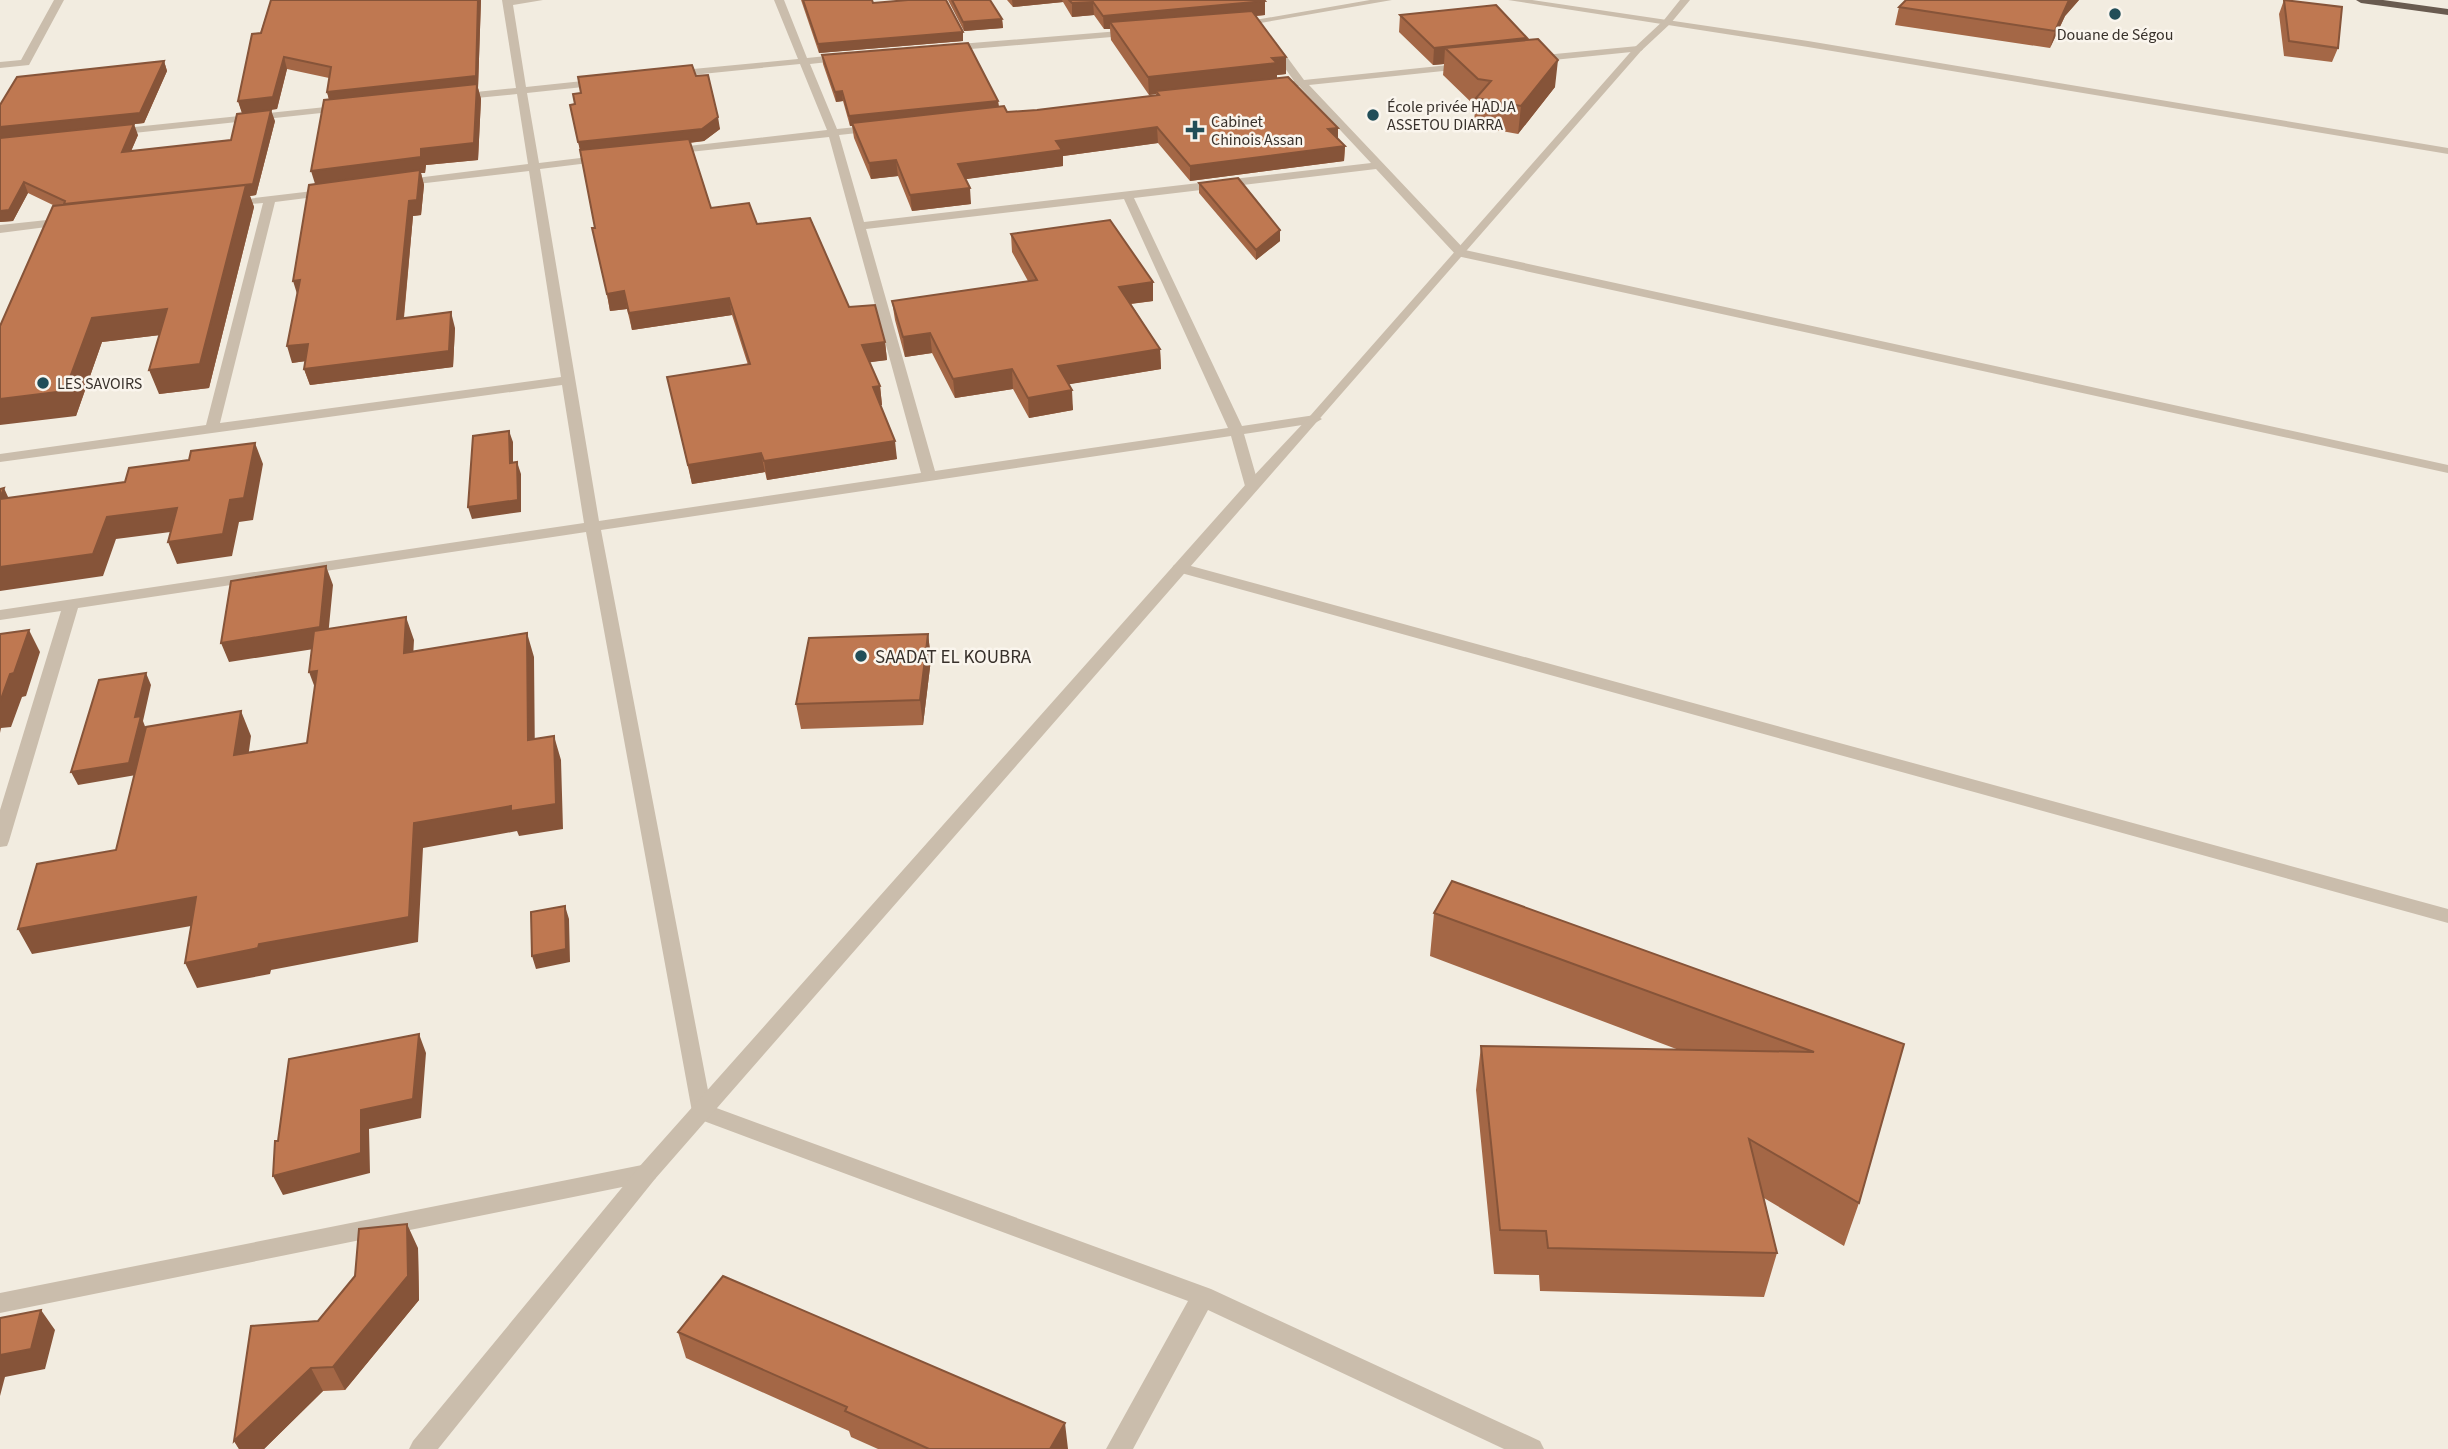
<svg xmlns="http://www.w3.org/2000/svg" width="2448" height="1449" viewBox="0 0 2448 1449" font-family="'Source Sans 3',sans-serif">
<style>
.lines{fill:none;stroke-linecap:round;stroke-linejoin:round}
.minor{fill:#cabdac;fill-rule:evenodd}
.tertiary{fill:#cabdac;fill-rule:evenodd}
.trunk{fill:#695b50;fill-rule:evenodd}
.wall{fill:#a46746}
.shaded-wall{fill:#865439}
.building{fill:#bf7851;stroke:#865439;stroke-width:2}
.poi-dot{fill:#224e58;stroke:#faf5ed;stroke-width:2.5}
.labels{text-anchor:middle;stroke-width:5;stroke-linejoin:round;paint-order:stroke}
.far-poi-label{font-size:16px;fill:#38312b;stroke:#faf5ed;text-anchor:start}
.poi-label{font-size:19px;fill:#38312b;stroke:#faf5ed;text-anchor:start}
</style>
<rect width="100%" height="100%" fill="#f2ece0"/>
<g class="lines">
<path class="minor" d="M54,0H64L29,65L0,68V62L21,60Z
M502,0H543L513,5L526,87L602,79L607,82L602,85L527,93L539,163L605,155L611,158L605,161L540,169L599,521L921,473L829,137L671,154L666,151L671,148L827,130L800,64L672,77L667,74L672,71L798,59L774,0H784L807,58L846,54L851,57L846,60L810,64L837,129L876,125L881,128L876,131L839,135L864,222L1371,163L1299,86L1269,88V84L1294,81L1268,44L1270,42H1276L1304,80L1468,63L1472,64V68L1309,85L1465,250L2448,465V473L1457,256L1376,169L1134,198L1242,426L1315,415L1322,419L1315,423L1244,434L1259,486L1257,489H1247L1245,486L1231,436L601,530L711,1106L1211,1289L1540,1441L1544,1449H1504L1208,1310L1133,1449H1106L1188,1301L693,1117L586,532L78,608L9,841L7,846L0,847V810L61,611L0,620V610L584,523L562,385L0,462V454L206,425L263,203L226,206L224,204L230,201L330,189L336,192L330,195L275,202L220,423L561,377L529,171L400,186L394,183L400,180L528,164L517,94L456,100L451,97L456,94L516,88ZM1124,199L1228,428L935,471L866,229Z
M1370,0H1392L1237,27L1232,24Z
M1508,0H1532L1808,41L2448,148V154L1808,47Z
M1132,30L1137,33L1135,35L947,51L942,48L947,45Z
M1638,46L1643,49L1641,51L1534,62L1529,59L1534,56Z
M345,105L349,106V110L115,135L110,132L115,129Z
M66,218L70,220V224L0,233V225Z
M1180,563L2448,909V923L1174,571L1172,568L1174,565Z
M647,1164L655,1167L658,1173L655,1179L647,1182L0,1313V1293Z"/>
<path class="tertiary" d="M1680,0H1690L1670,24L1641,51L655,1179L438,1449H409L413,1441L639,1167L1247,483L1310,416L1635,47L1664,20Z"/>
<path class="trunk" d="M2356,0H2383L2448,9V15L2361,3Z"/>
</g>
<path class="wall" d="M271,0H481L478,88L481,99L478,160L426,165L425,173H421L424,185L421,215L413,216L404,318L455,328L453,367L310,385L304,369L305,361L292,363L297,294L329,99L327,92L329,78L287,69L277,109L242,113L238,101Z
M801,0H872L873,3L963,41L819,53Z
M948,0H990L1002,19L1003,28L964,31Z
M1007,0H1264L1265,15L1256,16L1286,74L1277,75V78L1338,128V139L1345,146L1344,161L1190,181L1158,143L1063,156V166L965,179L971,204L912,211L898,176L871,179L854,138L852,126H850L843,101L836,102L823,64L822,55L998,101L999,107L1007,112L1037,110L1156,95V94L1149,95L1111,40L1110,29H1104L1094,15L1072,17L1063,2L1013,7Z
M1906,0H2079L2065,16L2050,48L1895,25L1899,7Z
M2284,0L2338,48L2332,62L2284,56L2279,14Z
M1400,15L1527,40L1555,87L1518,134L1474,126L1475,106L1443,75L1444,64L1433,65L1399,32Z
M164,61L167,71L144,123L108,127L138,135L131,151L231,140L275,121L256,195L250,196L254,207L209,388L159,394L160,335L102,342L76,416L55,206L28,193L13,221L0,222V105Z
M696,76L720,129L704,141L690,143L711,208L757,224L885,342L887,360L869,362L880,386L882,405H880L897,459L767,480L765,472L692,484L667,377L748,365L732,315L632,330L627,309L610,311L581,154L570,105Z
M1199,183L1280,241L1256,260L1199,193Z
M1011,234L1153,282V301L1131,304L1160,349L1161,369L1069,384L1073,410L1029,418L1013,389L955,398L932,353L905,357L895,320L892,301L1028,281L1012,252Z
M928,634L931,659L923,725L801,729L796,704Z
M1434,913L1904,1044L1859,1203L1844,1246L1764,1198L1777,1253L1764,1297L1540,1291L1539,1275L1494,1274L1476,1090L1481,1046L1679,1050L1430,956Z
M418,1248L419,1300L345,1390L323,1391L264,1449H239L234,1441L318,1321L355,1276Z
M678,1332L1068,1449H878L851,1437L849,1431L686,1358Z"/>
<path class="shaded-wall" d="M478,0H481L478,88L481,99L478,160L426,165L425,173H421L424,185L421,215L413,216L402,335L316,187L311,171L330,104L327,92Z
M1012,0H1062L1063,2L1013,7Z
M2069,0H2079L2065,16L2050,48L2055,31Z
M1265,1V15L1114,28L1110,22V29H1104L1103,16Z
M1093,2L1094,15L1072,17V3Z
M1002,19L1003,28L964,31L963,22Z
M963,32V41L819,53L818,44Z
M1527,38L1526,55L1445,48L1444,64L1433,65L1434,48Z
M284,57L287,69L277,109L242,113L238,101Z
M1286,57V74L1277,75V81L1156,91V94L1149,95L1148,77Z
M1558,60L1555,87L1518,134L1521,106Z
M164,61L167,71L144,123L0,138V127Z
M842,91L843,101L836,102L835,92Z
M998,101L999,110L852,123V126H850L849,116Z
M271,110L275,121L256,195L250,196L254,207L209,388L159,394L149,370L243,196L68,215L64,204L253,184Z
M718,117L720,129L704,141L581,154L578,142Z
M134,124L138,135L126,163L122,152Z
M1157,127L1158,143L1063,156V166L960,180L958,164L1056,141Z
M1338,128V144L1328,129Z
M1345,146L1344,161L1190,181V166Z
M896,160L898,176L871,179L869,163Z
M24,182L28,193L13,221L0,222V211Z
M970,188L971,204L912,211L910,195Z
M1280,230V241L1256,260V250Z
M300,280L298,297L293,281Z
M1153,282V301L1120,305L1119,287Z
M624,291L627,309L610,311L607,294Z
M729,298L732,315L632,330L629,313Z
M167,309L177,333L102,342L76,416L0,425V399L92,318Z
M451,312L455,328L453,367L310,385L304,369Z
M930,333L932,353L905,357L903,337Z
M885,342L887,360L865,363L862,345Z
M308,344L314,360L292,363L287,346Z
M1160,349L1161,369L1059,386L1058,366Z
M1012,369L1013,389L955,398L953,379Z
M880,386L882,405L876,406L873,387Z
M1072,390L1073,410L1029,418L1028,398Z
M509,431L513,442V475L510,463Z
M895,441L897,459L767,480L764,461Z
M255,443L263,464L253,520L239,522L232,556L177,564L168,542L230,500Z
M761,453L765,472L692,484L688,465Z
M517,462L521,474V512L472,519L468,507Z
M4,488L14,510L10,521L0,498Z
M177,508L186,530L116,539L103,576L0,591V567L107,517Z
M326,566L333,585L327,647L229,662L221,643Z
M406,617L414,640L412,677L404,653Z
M29,630L40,652L26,696L22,697L11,727L1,728L0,733V702L10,674Z
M527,633L534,657L535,765L528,740Z
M928,634L931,659L923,725L920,700Z
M317,671L318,696L309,672Z
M146,673L151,685L143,721L146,729L136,775L78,785L71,772L135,717Z
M241,711L251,736L245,780L234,755Z
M554,736L561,760L563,829L519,836L517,831L423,848L418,942L271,970L270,974L197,988L185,963L259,944L414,823Z
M196,897L208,923L32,954L18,929Z
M565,906L569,919L570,962L536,969L532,956Z
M419,1034L426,1053L421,1118L369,1129L370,1173L283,1195L273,1176L361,1110Z
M407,1224L418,1248L419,1300L345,1390L333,1367Z
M41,1310L55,1330L45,1369L5,1377L0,1396V1355Z
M311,1368L323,1391L264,1449H239L234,1441Z
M1065,1423L1068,1449H1050Z"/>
<path class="building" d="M271,0H478L476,76L327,92L331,67L284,57L273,97L238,101L252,34L261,33Z
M803,0H872L873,3L908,0H946L963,32L818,44Z
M952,0H990L1002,19L963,22Z
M1069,0H1264L1265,1L1103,16L1093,2L1072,3Z
M1906,0H2069L2055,31L1899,7Z
M2284,0L2342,7L2338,48L2289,41Z
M1496,5L1527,38L1434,48L1400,15Z
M1252,11L1286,57L1272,58L1277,63L1148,77L1110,22Z
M1538,39L1558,60L1521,106L1476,98L1491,81L1478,79L1445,48Z
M968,43L998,101L849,116L842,91L835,92L822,55Z
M164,61L140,113L0,127V105L17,77Z
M692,65L696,76L708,75L718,117L702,129L578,142L570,105L575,104L573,94L581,93L578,77Z
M1288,77L1338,128L1328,129L1345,146L1190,166L1157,127L1056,141L1062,150L958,164L970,188L910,195L896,160L869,163L852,123L1004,106L1007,112L1037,110L1159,95L1156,91Z
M477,84L474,143L421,149V157L311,171L324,100Z
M271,110L253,184L64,204L65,201L24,182L9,210L0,211V138L134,124L122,152L231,140L237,114Z
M689,139L711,208L749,203L757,224L810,218L849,307L875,305L885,342L862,345L880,386L873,387L895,441L764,461L761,453L688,465L667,377L750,364L729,298L629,313L624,291L607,294L592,228H595L580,150Z
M420,170L417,200L409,201L397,319L451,312L449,351L304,369L308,344L287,346L300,280L293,281L309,185Z
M1238,178L1280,230L1256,250L1199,183Z
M246,185L200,364L149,370L167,309L92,318L65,391L0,399V326L53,206Z
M1110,220L1153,282L1119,287L1160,349L1058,366L1072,390L1028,398L1012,369L953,379L930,333L903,337L892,301L1037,280L1011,234Z
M509,431L510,463L517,462L518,500L468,507L473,436Z
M255,443L244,498L230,500L223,534L168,542L177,508L107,517L93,554L0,567V499L125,482L129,468L189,460L191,451Z
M4,488L0,498V489Z
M326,566L320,627L221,643L231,581Z
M406,617L404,653L527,633L528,740L554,736L556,804L511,811V806L414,823L409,917L259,944L258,948L185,963L196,897L18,929L37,864L116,850L146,727L241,711L234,755L307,743L317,671L309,672L314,631Z
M29,630L14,673L10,674L0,702V634Z
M928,634L920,700L796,704L809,638Z
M146,673L135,717L141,716L129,763L71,772L99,680Z
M1452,881L1904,1044L1859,1203L1749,1139L1777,1253L1548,1248L1546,1231L1500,1230L1481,1046L1814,1052L1434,913Z
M565,906L566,949L532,956L531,912Z
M419,1034L413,1099L361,1110V1153L273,1176L275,1141H278L289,1059Z
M407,1224L408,1276L333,1367L311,1368L234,1441L251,1326L318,1321L355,1276L359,1229Z
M723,1276L1065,1423L1050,1449H929L845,1411L847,1407L678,1332Z
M41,1310L31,1349L0,1355V1318Z"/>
<g class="poi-dot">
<circle cx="2115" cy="14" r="7"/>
<circle cx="1373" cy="115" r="7"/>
<path d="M1191.5 119.5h7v7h7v7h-7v7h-7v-7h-7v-7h7z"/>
<circle cx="43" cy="383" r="7"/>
<circle cx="861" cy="656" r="7"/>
</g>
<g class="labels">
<g class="far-poi-label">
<text x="2115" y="40" text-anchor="middle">Douane de Ségou</text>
<text x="1387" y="112">École privée HADJA<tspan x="1387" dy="18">ASSETOU DIARRA</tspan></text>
<text x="1211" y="127">Cabinet<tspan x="1211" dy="18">Chinois Assan</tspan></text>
<text x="57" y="389">LES SAVOIRS</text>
</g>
<g class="poi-label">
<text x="875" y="663">SAADAT EL KOUBRA</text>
</g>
</g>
</svg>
